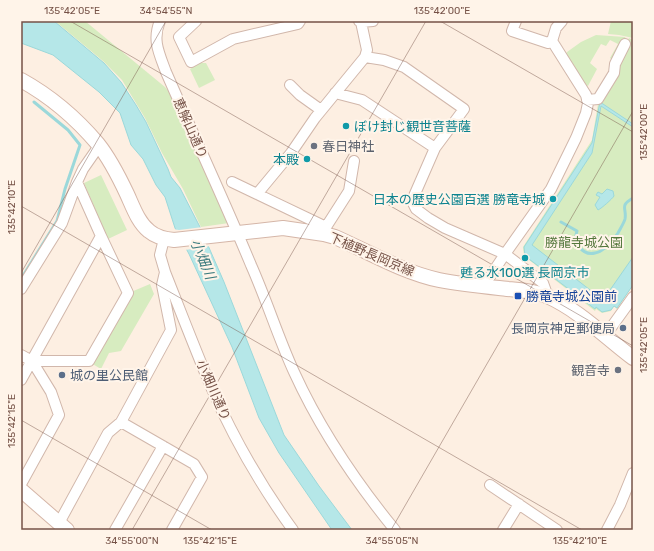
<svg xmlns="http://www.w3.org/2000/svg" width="654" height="551" viewBox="0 0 654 551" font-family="Rubik,'Noto Sans JP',sans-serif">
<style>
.green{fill:#d7ecc0}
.water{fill:#b5e7e8;stroke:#9bd8da}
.pier{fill:#fdefe2}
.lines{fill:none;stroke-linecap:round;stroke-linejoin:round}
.stream{stroke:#9bd8da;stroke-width:3}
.street-casing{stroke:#d1b7ab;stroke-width:12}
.secondary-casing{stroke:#d5b6a8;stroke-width:16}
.street{stroke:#fff;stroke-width:10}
.secondary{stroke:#fff;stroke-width:14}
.ticks{fill:none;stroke:#765247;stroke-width:1;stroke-opacity:0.45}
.culture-dot{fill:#0f9aa8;stroke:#fff4e9;stroke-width:1.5}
.worship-dot{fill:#6b7280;stroke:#fff4e9;stroke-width:1.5}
.transit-dot{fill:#1a4fb4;stroke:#fff4e9;stroke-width:1.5}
.service-dot{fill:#5c6f8a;stroke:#fff4e9;stroke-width:1.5}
.labels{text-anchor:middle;stroke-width:4;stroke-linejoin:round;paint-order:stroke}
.culture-label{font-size:13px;fill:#0d838f;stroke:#fff4e9;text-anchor:end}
.street-label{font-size:13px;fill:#765247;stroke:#fff4e9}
.worship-label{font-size:13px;fill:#5b616d;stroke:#fff4e9;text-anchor:start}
.park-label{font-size:13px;fill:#54773c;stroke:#fff4e9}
.transit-label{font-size:13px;fill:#164399;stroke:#fff4e9;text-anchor:start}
.service-label{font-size:13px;fill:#4e5e75;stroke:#fff4e9;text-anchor:end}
.water-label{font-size:14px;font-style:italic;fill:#3a7a7d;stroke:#fff4e9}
.neatline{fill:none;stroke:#765247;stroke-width:1.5}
.ticks-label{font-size:10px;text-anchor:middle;fill:#765247}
</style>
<rect width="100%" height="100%" fill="#fdefe2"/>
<path class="green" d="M55,21H85L165,87L170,93L179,108L229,223L201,227L183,189L162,153L145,118L122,80L103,61Z
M611,21H633V38L619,35L608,34Z
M596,35L625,37L626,39L616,58L612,60L610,58L618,44L610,40L606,46L601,44L590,63L597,69L588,86L586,85L566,54L567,52L581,42Z
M629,38L633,40V285L617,309L614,306L611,311L602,313L596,309L595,311L524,256L523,247L592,140L598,104Z
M200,63H206L215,80L199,88L190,69Z
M101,175L127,230L108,239L84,183Z
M150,284L154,294L121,351L109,353L101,369L91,363L131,292Z"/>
<path class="water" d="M21,21H54L104,63L121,82L136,105L146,122L168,169L171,177L180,188L200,227L224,282L284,435L319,486L352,530H332L279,453L259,418L232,347L189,254L175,228L165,197L156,185L143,159L131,145L120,113L99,92L53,55L21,43Z
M600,102L633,124V127L601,106L592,153L532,245L603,300L633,257V285L617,308L614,306L611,310L602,312L596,307L595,309L525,256L524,247L592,143Z
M607,189L613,191L614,196C612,199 602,208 598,210L595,205L600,197L596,195L598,192L602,194Z"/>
<path class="pier" d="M203,227L211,246L185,250L173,229L179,230Z"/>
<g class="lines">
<path class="stream" d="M561,222L577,231C573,242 582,256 595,253C604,252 613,240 618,233C620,229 624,223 625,219C627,208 619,206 633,198
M21,279L57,221L65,189L80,145L68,130L34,102"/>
<defs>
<path id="street" d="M160,21C152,40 159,53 166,72C194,136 224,200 251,265C267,301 278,337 294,372C320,429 355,481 395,530
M196,21L179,37L191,62L233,39L298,24L300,21
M359,21L361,22L373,21
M516,21L512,31L548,43L552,41
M365,57L384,60L404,67L464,109L435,148
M290,85L300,95L321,110
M335,93L362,100L435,148L414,196L413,203L416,209L428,218L445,228L505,254L551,189L576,138L586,113L588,103L586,95L552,41L556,28L562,21
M587,100L598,99L614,73L615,64L625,44
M232,182L326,227
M257,194L291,153L315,118L365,57L367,50L361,22
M324,233L326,227L349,191L354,161
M164,239L160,255L165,272C180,310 195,349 211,387C233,437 261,486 293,530
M483,287L505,254L543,283L548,297
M21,289L62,223L77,182L83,169L99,146
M605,336L633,297
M21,355L32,361H89L128,293L101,236
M21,380L101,236L77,182
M121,422L194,464L202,477L172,530
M21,484L59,415L51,392L32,361
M490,485L557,530
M59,523L108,433L121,422L171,330L162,285L165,272
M115,530L163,446
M503,530L519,504
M607,530L620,505L633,473"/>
<path id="secondary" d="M21,80C50,96 76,118 98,144C110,159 119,177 127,194C133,207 138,222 149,231C156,237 164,239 174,240L283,228L324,234L335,237C369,252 402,272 439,280C459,284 479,286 499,288C515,290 532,290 547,296C579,310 605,337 633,358
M21,490L67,530"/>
</defs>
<use href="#street" class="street-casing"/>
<use href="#secondary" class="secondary-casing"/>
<use href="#street" class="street"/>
<use href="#secondary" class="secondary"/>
</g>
<path class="ticks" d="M70,21L633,346M440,21L633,132M21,206L582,530M21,273L166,21M21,420L212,530M132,530L426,21M391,530L633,111"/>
<g class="culture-dot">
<circle cx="346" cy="126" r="4"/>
<circle cx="307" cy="159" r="4"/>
<circle cx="553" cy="199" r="4"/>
<circle cx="525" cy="258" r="4"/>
</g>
<g class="worship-dot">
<circle cx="314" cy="146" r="4"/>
<circle cx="618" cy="370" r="4"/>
</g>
<rect class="transit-dot" x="514" y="292" width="8" height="8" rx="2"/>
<g class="service-dot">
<circle cx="623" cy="328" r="4"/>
<circle cx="62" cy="375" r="4"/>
</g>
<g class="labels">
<g class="culture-label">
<text x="354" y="131" text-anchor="start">ぼけ封じ観世音菩薩</text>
<text x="299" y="164">本殿</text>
<text x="545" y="204">日本の歴史公園百選 勝竜寺城</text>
<text x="525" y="277" text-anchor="middle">甦る水100選 長岡京市</text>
</g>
<g class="street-label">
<text transform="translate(191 128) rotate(66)" y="5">恵解山通り</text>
<text transform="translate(372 254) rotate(23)" y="5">下植野長岡京線</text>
<text transform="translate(214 390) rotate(66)" y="5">小畑川通り</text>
</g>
<g class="worship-label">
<text x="322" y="151">春日神社</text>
<text x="610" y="375" text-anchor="end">観音寺</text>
</g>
<g class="park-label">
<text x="584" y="247">勝龍寺城公園</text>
</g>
<g class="transit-label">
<text x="526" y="301">勝竜寺城公園前</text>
</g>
<g class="service-label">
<text x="615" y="333">長岡京神足郵便局</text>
<text x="70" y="380" text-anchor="start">城の里公民館</text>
</g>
<g class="water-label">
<text transform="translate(203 259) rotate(67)" y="5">小畑川</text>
</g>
</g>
<rect width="654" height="551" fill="none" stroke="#fff4e9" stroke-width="44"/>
<rect x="22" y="22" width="610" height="507" class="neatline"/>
<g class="ticks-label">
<text x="72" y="14">135°42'05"E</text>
<text x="166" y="14">34°54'55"N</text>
<text x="442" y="14">135°42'00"E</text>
<text transform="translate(643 132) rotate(-90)" y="4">135°42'00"E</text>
<text transform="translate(11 207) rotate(-90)" y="4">135°42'10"E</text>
<text transform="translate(643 345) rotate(-90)" y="4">135°42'05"E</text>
<text transform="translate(11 421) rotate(-90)" y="4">135°42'15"E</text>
<text x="132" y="544">34°55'00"N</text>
<text x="210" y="544">135°42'15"E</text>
<text x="392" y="544">34°55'05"N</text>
<text x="580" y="544">135°42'10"E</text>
</g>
</svg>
